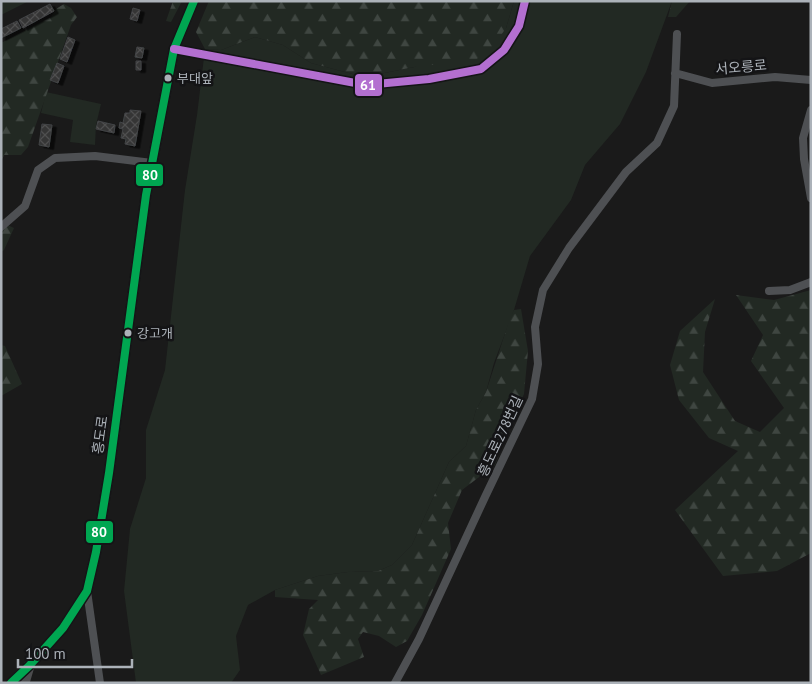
<svg xmlns="http://www.w3.org/2000/svg" width="812" height="684" viewBox="0 0 812 684" font-family="'PT Sans','Noto Sans KR',sans-serif">
<style>
.grass{fill:#222923}
.forest{fill:url(#forest-firs)}
.building{fill:url(#building-cross-hatch);stroke:#424446;filter:url(#shadow)}
.lines{fill:none;stroke-linecap:round;stroke-linejoin:round}
.street{stroke:#4e5053;stroke-width:8}
.secondary{stroke:#4d4f50;stroke-width:10}
.primary{stroke:#4c4d4f;stroke-width:11}
.bus-1-casing{stroke:#141416;stroke-width:11}
.bus-2-casing{stroke:#141416;stroke-width:11}
.bus-1{stroke:#00a651;stroke-width:8}
.bus-2{stroke:#b36fd0;stroke-width:8}
.bus-dot{fill:#acb2b9;stroke:#141416;stroke-width:2}
.labels{text-anchor:middle;stroke-width:5;stroke-linejoin:round;paint-order:stroke}
.bus-label{font-size:13px;fill:#acb2b9;stroke:#141416;text-anchor:start}
.street-label{font-size:14px;fill:#acb2b9;stroke:#141416}
.line-badge{stroke:#141416;stroke-width:2}
.badge-label{font-size:14px;text-anchor:middle;font-weight:bold;fill:#fff}
</style>
<defs>
<pattern id="forest-firs" width="22" height="20" patternUnits="userSpaceOnUse" patternTransform="scale(1.25)"><rect width="22" height="20" fill="#222923"/><path d="M5 1l3.5 6h-7zM16 11l3.5 6h-7z" fill="#3f4641"/></pattern>
<pattern id="building-cross-hatch" width="8" height="8" patternUnits="userSpaceOnUse" patternTransform="scale(1.25)"><rect width="8" height="8" fill="#343435"/><path d="M0 0l8 8M0 8l8-8" fill="none" stroke="#4f4f50"/></pattern>
<filter id="shadow"><feDropShadow dx="4.5" dy="2.5" stdDeviation="0" flood-color="#0009"/></filter>
</defs>
<rect width="100%" height="100%" fill="#1a1a1a"/>
<path class="grass" d="M1,1H29L1,15Z
M514,1H672L646,72L620,124L585,165L571,200L530,256L514,310L494,363L486,392L476,410L466,446L449,462L412,545L392,565L378,571L348,572L318,576L275,590L248,605L236,636L240,670L231,683H136L124,591L130,529L146,478V430L165,370L185,190L197,115L205,49L221,50L255,37L283,45L311,63L364,77L414,67L506,28Z
M46,92L101,104L96,125L95,145L70,142L73,120L41,113Z"/>
<path class="forest" d="M173,1H182L171,22L166,21Z
M209,1H514L506,28L490,51L475,60L414,67L364,77L311,63L283,45L255,37L221,50L205,49L196,32Z
M672,1H690L676,17H668Z
M64,4L71,8L77,17L71,25L28,147L21,155H4L1,161V43L51,17L56,9Z
M1,222L14,228L4,250L1,252Z
M811,290V553L777,571L723,576L675,510L738,451L709,438L679,400L670,365L680,331L715,299L705,332L703,372L735,421L760,432L784,408L751,361L763,335L736,295L774,300Z
M521,309L528,351L524,394L510,424L495,465L462,490L448,523L451,549L422,615L407,641L396,647L379,636L363,632L358,639L364,657L321,675L303,635L309,609L318,600L275,597V590L318,576L348,572L378,571L392,565L412,545L449,462L466,446L476,410L486,392L510,318L514,310Z
M1,345L5,346L22,384L1,396Z"/>
<path class="building" d="M50,4L54,11L23,28L19,20Z
M133,8L140,10L137,21L130,19Z
M17,21L21,28L1,38V29Z
M68,37L75,40L67,62L60,59Z
M137,47L144,48L142,58L135,57Z
M136,61H141V70H136Z
M57,63L64,66L58,83L50,80Z
M130,110L141,111L135,146L125,144L126,139L121,138L123,129L119,128L120,122L123,123L125,113H130Z
M98,121L115,125L114,133L96,129Z
M42,124L52,125L49,147L39,145Z"/>
<g class="lines">
<path class="street" d="M174,49L366,85L429,79L481,69L504,50L519,26L525,1
M675,73L712,83L775,77L811,80
M811,110L803,138L804,159L811,198
M1,227L25,206L38,170L55,158L95,156L152,163
M769,291L790,290L811,282
M87,591L100,683
M395,683L419,639L485,497L532,399L538,364L535,327L543,290L569,248L626,172L657,143L674,106L677,34"/>
<path class="secondary" d="M11,683L29,666L63,628L87,591L96,552L109,473L146,195L174,49L194,1"/>
<path class="primary" d="M24,683L29,666"/>
<defs>
<path id="bus-1" d="M11,683L29,666L63,628L87,591L96,552L109,473L146,195L174,49L194,1"/>
<path id="bus-2" d="M174,49L366,85L429,79L481,69L504,50L519,26L525,1"/>
</defs>
<use href="#bus-1" class="bus-1-casing"/>
<use href="#bus-2" class="bus-2-casing"/>
<use href="#bus-1" class="bus-1"/>
<use href="#bus-2" class="bus-2"/>
</g>
<g class="bus-dot">
<circle cx="168" cy="78" r="4.5"/>
<circle cx="128" cy="333" r="4.5"/>
</g>
<g class="labels">
<g class="bus-label">
<text x="177" y="83">부대앞</text>
<text x="137" y="338">강고개</text>
</g>
<g class="street-label">
<text transform="translate(741 67) rotate(-5)" y="5">서오릉로</text>
<text transform="translate(100 435) rotate(-82)" y="5">흥도로</text>
<text transform="translate(500 436) rotate(-65)" y="5">흥도로278번길</text>
</g>
</g>
<g class="line-badge">
<rect x="354" y="73" width="29" height="24" rx="5" fill="#b36fd0"/>
<rect x="135" y="163" width="29" height="24" rx="5" fill="#00a651"/>
<rect x="85" y="520" width="29" height="24" rx="5" fill="#00a651"/>
</g>
<g class="badge-label">
<text x="368" y="90">61</text>
<text x="150" y="180">80</text>
<text x="99" y="537">80</text>
</g>
<rect width="812" height="684" fill="none" stroke="#acb2b9" stroke-width="5"/>
<path d="M18 659v8h114v-8" fill="none" stroke="#acb2b9" stroke-width="2.5"/>
<text x="25" y="659" font-size="15" fill="#acb2b9" stroke="#141416" stroke-width="4" paint-order="stroke">100 m</text>
</svg>
